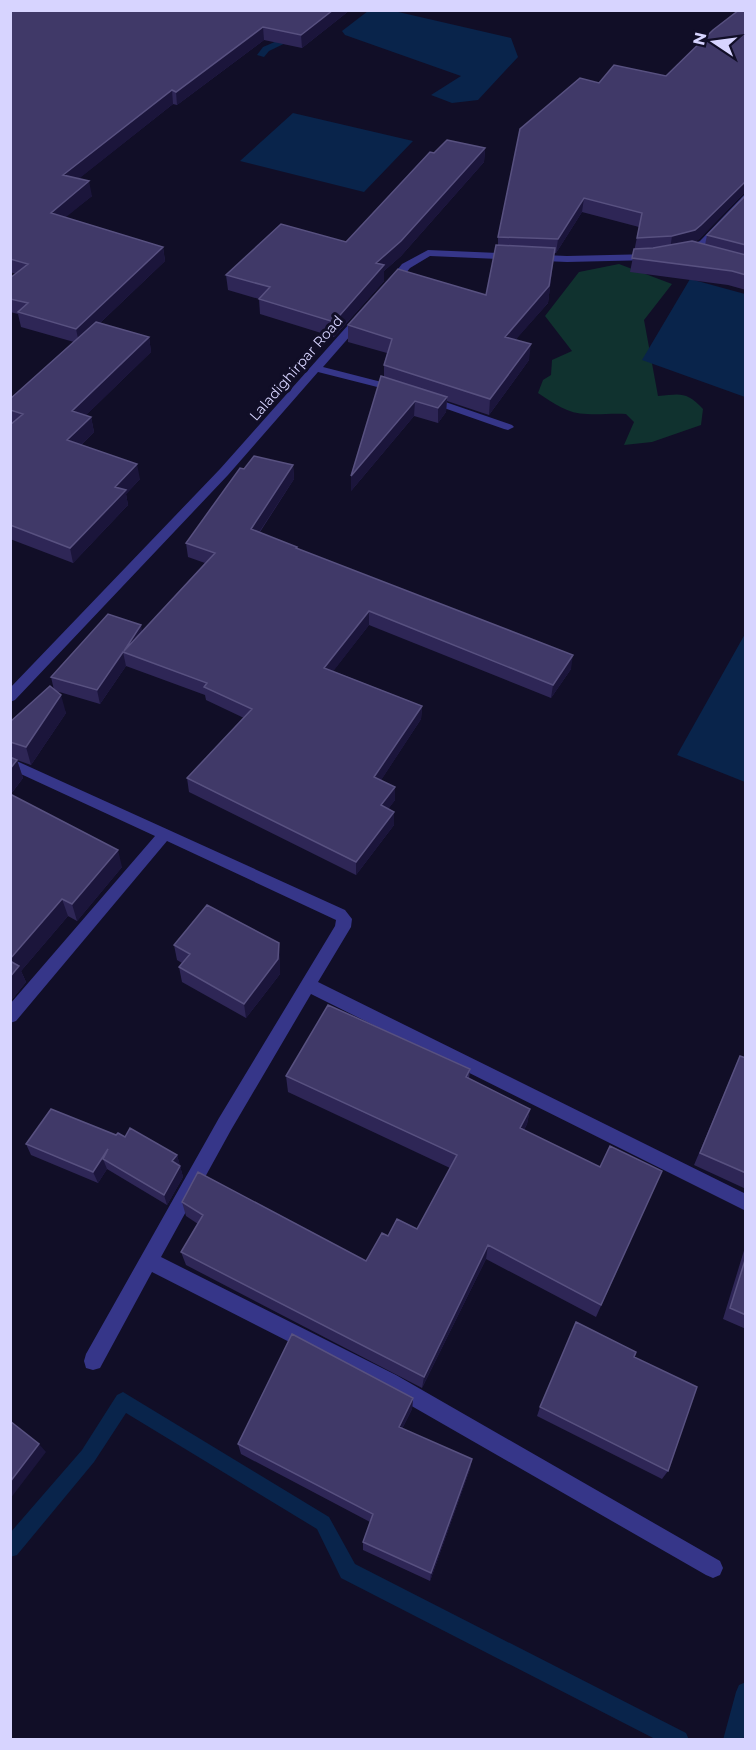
<svg xmlns="http://www.w3.org/2000/svg" width="756" height="1750" viewBox="0 0 756 1750" font-family="Montserrat,sans-serif">
<style>
.green{fill:#10322f}
.water{fill:#09244b}
.lines{fill:none;stroke-linecap:round;stroke-linejoin:round}
.stream{fill:#09244b;fill-rule:evenodd}
.minor{fill:#363689;fill-rule:evenodd}
.wall{fill:#2e2656}
.shaded-wall{fill:#1b153b}
.building{fill:#403968;stroke:#585180;stroke-width:1.5}
.labels{text-anchor:middle;stroke-width:6;stroke-linejoin:round;paint-order:stroke}
.far-street-label{font-size:14px;fill:#d7d4ff;stroke:#110e27}
</style>
<rect width="100%" height="100%" fill="#110e27"/>
<path class="green" d="M619,264L672,284L644,320L658,396C681,394 686,391 703,409L701,425L652,442L624,445L634,422L626,414C612,413 600,415 587,414C568,414 553,403 538,393L543,380L551,375L552,360L572,351L545,316L579,272Z"/>
<path class="water" d="M368,11H394L511,38L518,57L478,100L452,103L431,95L461,76L345,35L342,31Z
M293,113L413,141L364,192L240,161Z
M690,279L745,294V397L642,360Z
M745,634L746,782H745L677,755Z"/>
<g class="lines">
<path class="stream" d="M291,35L298,37L269,51L264,57L257,55L263,47Z
M123,1392L329,1517L355,1564L686,1733L689,1740H657L341,1578L317,1529L126,1413L94,1462L17,1555L10,1557V1533L82,1450L117,1395Z
M746,1682V1730L743,1740H723L736,1692L739,1685Z"/>
<path class="minor" d="M746,193V202C730,219 707,256 682,253V249L700,241Z
M428,250L567,256L652,254L657,257L652,260L567,262L430,256L410,268L395,286H387L386,284L402,264Z
M361,314L365,315V319L323,367L401,387V391L397,392L318,372L228,475L15,700L10,702V688L220,469L357,315Z
M428,396L512,425L514,427L508,430L504,429L424,401V397Z
M10,758L345,910L352,919L351,927L318,982L746,1194V1211L311,994L231,1130L161,1257L396,1375L720,1561L723,1568L720,1575L713,1578L706,1575L382,1389L152,1272L100,1368L93,1370L86,1368L84,1361L86,1354L219,1118L335,926L336,920L167,841L16,1021L10,1023V1004L155,836L10,769Z"/>
</g>
<path class="wall" d="M10,10H350L302,48L264,40L177,105L173,104L78,179L92,196L65,217L163,247L165,261L100,323L149,337L151,352L86,415L91,417L94,432L81,445L140,479L126,494L128,505L73,563L10,539V425L12,424L10,423V399L74,342L21,327L18,314L10,312V278L16,274L10,272Z
M746,10V191L699,239L695,242L705,245L707,235L746,195V290L728,285L630,272L639,227L582,212L556,253H554L548,303L515,340L529,360L489,415L447,401L446,412L438,423L414,416L351,491L384,377V365L387,353L348,342V325L486,295L498,245V237L599,83L666,76Z
M485,148L484,162L401,256L384,271V281L334,337L260,314L259,299L228,290L226,275L346,242L434,153Z
M293,465L294,479L260,532L571,669L551,698L369,625L333,671L422,706L421,719L381,780L395,787V800L388,809L394,812V825L356,875L189,792L187,778L244,718L206,700L205,695L126,666L100,704L56,691L66,713L31,765L17,760L23,778L11,794L122,867L77,921L68,916L21,971L26,982L10,1002V722L54,690L51,677L143,631L205,563L188,557L186,543L244,469Z
M174,945L280,958V974L246,1018L182,982L179,967L182,963L177,960Z
M740,1056L746,1058V1189L694,1165Z
M470,1069L469,1079L530,1109L527,1124L524,1130L600,1167L662,1171L596,1317L486,1259L422,1388L186,1265L181,1252L198,1224L186,1216L182,1202L366,1261L388,1236L417,1229L450,1168L288,1092L286,1076Z
M116,1135L125,1137L177,1155L183,1177L167,1205L107,1169L98,1183L31,1155L26,1144Z
M746,1244V1329L723,1319Z
M634,1357L668,1471L662,1479L537,1416L540,1407Z
M413,1398L412,1409L402,1429L472,1459L470,1469L430,1581L363,1550V1542L370,1522L241,1454L238,1444Z"/>
<path class="shaded-wall" d="M333,10H350L302,48L301,35Z
M263,27L264,40L177,105L176,92Z
M172,90L173,104L66,189L63,175Z
M485,148L484,162L401,256L384,271V281L334,337V322L376,263Z
M89,181L92,196L54,227L51,213Z
M746,181V191L699,239L692,244L670,250L672,236Z
M584,198L582,212L556,253L558,239Z
M163,247L165,261L79,343L76,329Z
M555,248L548,303L504,353L505,337Z
M149,337L151,352L75,426L72,411Z
M531,344L529,360L489,415L490,399Z
M447,397L446,412L438,423V408Z
M415,401L414,416L351,491V476Z
M91,417L94,432L70,455L67,440Z
M137,464L140,479L126,494L128,505L73,563L70,548L115,487Z
M293,465L294,479L252,543L251,529Z
M369,611V625L325,682L324,668Z
M141,625L144,639L124,651Z
M123,652L126,666L100,704L97,690Z
M573,655L571,669L551,698L553,685Z
M61,695L66,713L31,765L26,747Z
M422,706L421,719L374,791V777Z
M17,760L23,778L10,795V769Z
M395,787V800L381,819V805Z
M394,812V825L356,875V862Z
M118,850L122,867L77,921L72,904Z
M62,899L68,916L21,971L26,982L10,1002V959Z
M279,943L280,958V974L246,1018L244,1004Z
M530,1109L527,1124L517,1143L520,1128Z
M108,1149L103,1159L107,1169L98,1183L93,1172Z
M177,1155L183,1177L167,1205L164,1195L172,1161Z
M488,1245L486,1259L422,1388L424,1377Z
M413,1398L412,1409L398,1437L399,1427Z
M39,1444L46,1452L10,1499V1482Z
M472,1459L470,1469L430,1581L431,1573Z"/>
<path class="building" d="M10,10H333L301,35L263,27L176,92L172,90L63,175L89,181L51,213L163,247L76,329L18,312L28,303L10,299V278L28,264L10,259Z
M739,10H746V181L701,225L695,230L672,236L637,238L642,213L584,198L558,239L498,237L520,129L580,78L599,83L614,65L666,76L713,30Z
M447,140L485,148L401,241L376,263L384,265L334,322L259,299L270,287L226,275L281,224L346,242L430,152L434,153Z
M746,195V245L707,235Z
M692,241L746,255V275L732,271L632,258L634,249L653,248Z
M496,245L555,248L549,286L505,337L531,344L490,399L384,365L392,339L348,325L398,269L486,295Z
M96,322L149,337L72,411L91,417L67,440L137,464L115,487L126,490L70,548L10,525V425L23,414L10,410V399Z
M381,376L447,397L438,408L415,401L351,476Z
M254,456L293,465L251,529L297,547L296,548L573,655L553,685L369,611L324,668L422,706L374,777L395,787L381,805L394,812L356,862L187,778L252,709L204,687L207,683L123,652L97,690L51,677L108,614L141,625L124,651L215,553L186,543L240,468L244,469Z
M50,686L61,695L26,747L10,742V722Z
M10,757L17,760L10,769Z
M10,794L118,850L72,904L62,899L10,959Z
M207,905L279,943L278,959L244,1004L179,967L190,954L174,945Z
M10,961L19,966L10,977Z
M328,1005L470,1069L466,1077L530,1109L520,1128L600,1167L610,1146L662,1171L601,1305L488,1245L424,1377L181,1252L203,1215L182,1202L198,1172L366,1261L382,1233L388,1236L397,1219L417,1229L457,1155L286,1076Z
M740,1056L746,1058V1173L700,1153Z
M51,1109L116,1135L118,1133L125,1137L130,1128L177,1155L172,1161L180,1166L164,1195L103,1159L108,1149L93,1172L26,1144Z
M746,1257V1315L730,1308Z
M576,1322L636,1352L634,1357L697,1387L668,1471L540,1407Z
M292,1334L413,1398L399,1427L472,1459L431,1573L363,1542L373,1514L238,1444Z
M10,1421L39,1444L10,1482Z"/>
<g class="labels">
<g class="far-street-label">
<text transform="translate(296 368) rotate(-49)" y="5">Laladighirpar Road</text>
</g>
</g>
<rect width="756" height="1750" fill="none" stroke="#d7d4ff" stroke-width="24"/>
<g transform="translate(714 42) rotate(283)" stroke="#110e27" stroke-width="4.5" paint-order="stroke">
<path d="M0-4.5L10 22L0 15L-10 22Z" fill="#d7d4ff"/>
<text y="-9" font-size="16" font-weight="bold" text-anchor="middle" fill="#d7d4ff">N</text>
</g>
</svg>
